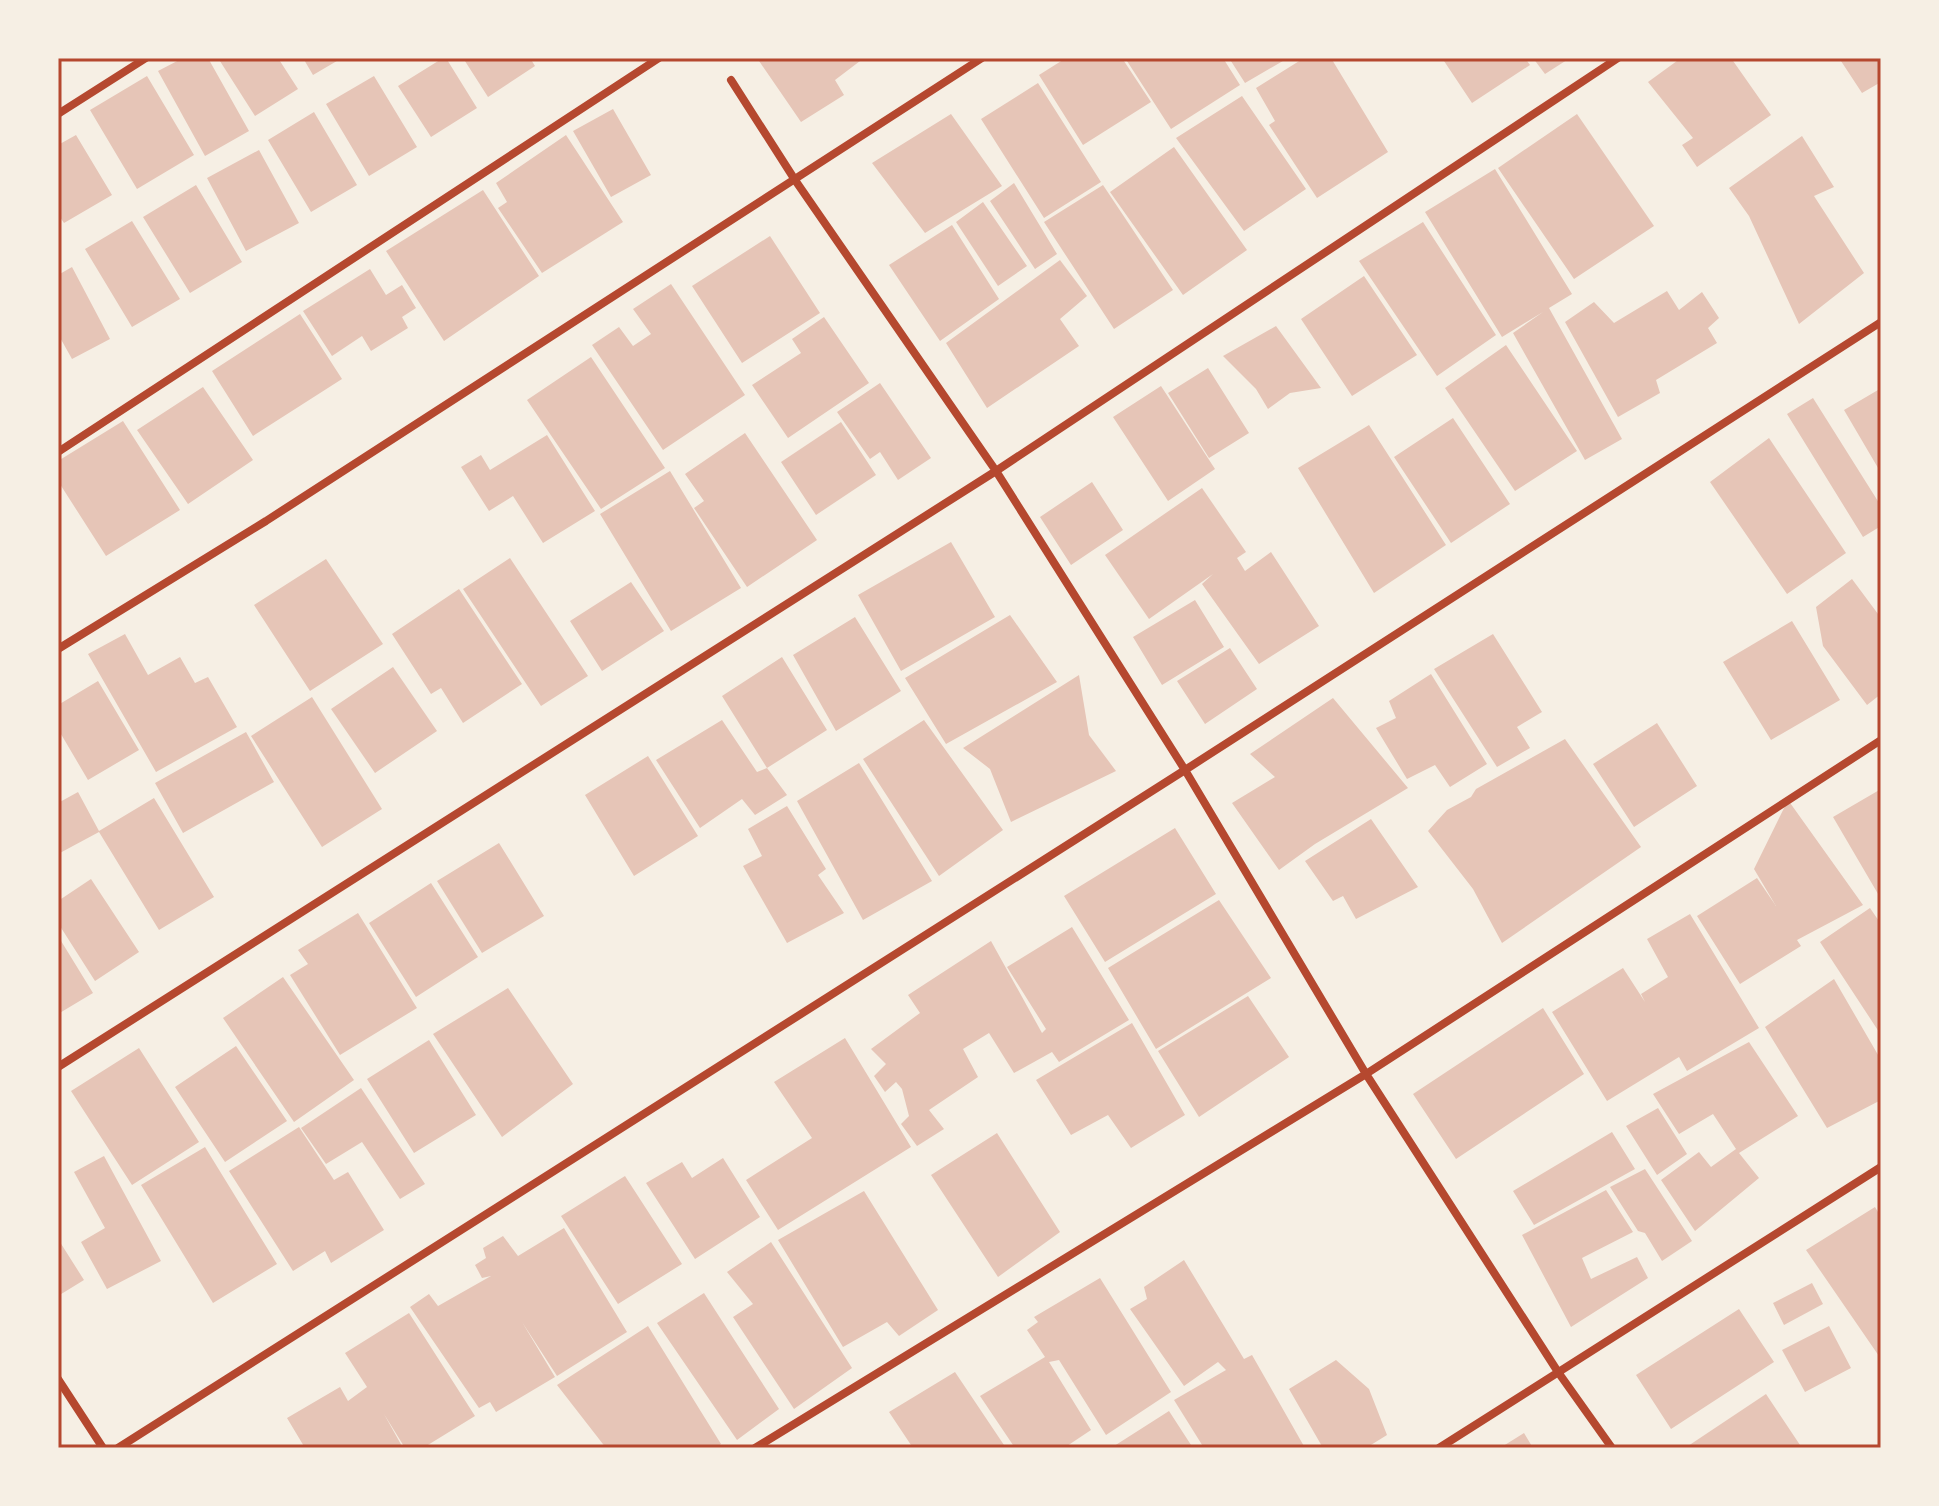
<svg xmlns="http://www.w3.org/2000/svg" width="1939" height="1506" viewBox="0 0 1939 1506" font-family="'Work Sans',sans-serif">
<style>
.building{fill:#e6c5b7}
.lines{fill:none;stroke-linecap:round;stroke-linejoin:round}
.minor{stroke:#b5482f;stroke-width:8}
.neatline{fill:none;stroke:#b5482f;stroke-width:3}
</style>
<rect width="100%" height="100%" fill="#f6efe4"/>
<path class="building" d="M183,58H208L249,131L205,156L158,71Z
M218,58H278L298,89L255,116Z
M303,58H342L313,75Z
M443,58H446L477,108L431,137L398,86Z
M463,58H530L535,66L488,97Z
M757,58H864L835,80L844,95L801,122Z
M1066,58H1122L1151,102L1083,145L1039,75Z
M1125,58H1223L1240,85L1171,129Z
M1229,58H1288L1245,83Z
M1304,58H1331L1388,152L1317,198L1269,125L1275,121L1256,88Z
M1442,58H1525L1530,65L1472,103Z
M1533,58H1570L1545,74Z
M1681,58H1731L1771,115L1697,167L1682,145L1693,138L1648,82Z
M1839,58H1881V82L1862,93Z
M147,76L194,155L137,189L90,110Z
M374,76L417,147L369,176L326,104Z
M1038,83L1101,182L1044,218L981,119Z
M1242,96L1306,189L1244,231L1176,138Z
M613,109L651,175L611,197L573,131Z
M314,112L357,185L311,212L268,140Z
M951,114L1002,186L925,233L872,163Z
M1577,114L1654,226L1574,279L1498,168Z
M76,135L112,195L64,223L58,214V145Z
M566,135L623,222L542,273L498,208L507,202L496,183Z
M1802,136L1834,187L1814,196L1864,273L1799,324L1749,216L1729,188Z
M1174,147L1247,250L1183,295L1110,192Z
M259,150L299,223L246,251L207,178Z
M1495,169L1572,294L1549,308L1622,439L1585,460L1513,333L1543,312L1502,337L1425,212Z
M1014,183L1057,254L1035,269L990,201Z
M196,185L242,262L190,293L143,217Z
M1103,185L1173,290L1114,329L1044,222Z
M483,190L539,276L444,341L386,251Z
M983,202L1027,266L998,286L956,222Z
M132,221L180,299L132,327L85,249Z
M1423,222L1496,335L1437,376L1359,261Z
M952,225L999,299L940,341L889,265Z
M770,236L820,313L742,363L692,286Z
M1060,260L1087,296L1060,319L1079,346L987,408L946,343Z
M72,267L110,339L72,359L58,334V275Z
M370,269L386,295L402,285L416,308L402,317L408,328L371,351L362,336L332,356L303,311Z
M1364,276L1417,355L1352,396L1301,319Z
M671,284L745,395L663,450L592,345L619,327L633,346L651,334L633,309Z
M1667,291L1679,310L1702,292L1719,318L1708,328L1717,343L1656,380L1660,393L1618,417L1565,322L1594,302L1614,323Z
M300,314L342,379L253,436L212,371Z
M824,317L869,383L788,438L752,385L801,353L792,339Z
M1276,326L1321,388L1290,393L1268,409L1256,389L1223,356Z
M1506,345L1577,451L1515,491L1445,388Z
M591,357L665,468L601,509L527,400Z
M1208,368L1249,433L1209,458L1168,393Z
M880,383L931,458L898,480L880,452L870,459L837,412Z
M1161,386L1215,469L1168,501L1113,417Z
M203,387L253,460L188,504L137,430Z
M1878,390L1881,394V473L1844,410Z
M1813,398L1881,506V526L1863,537L1787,414Z
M1453,418L1510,504L1451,543L1394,457Z
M123,421L180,510L106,556L58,481V461Z
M841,422L876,475L816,515L781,462Z
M1369,425L1446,545L1374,593L1298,468Z
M745,433L817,540L747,587L694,508L704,501L685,474Z
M547,435L595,511L543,543L513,496L489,511L461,467L481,455L490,470Z
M1769,438L1846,553L1787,594L1710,482Z
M670,471L741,588L671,631L600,514Z
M1092,482L1123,530L1071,565L1040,517Z
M1202,488L1246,552L1237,558L1245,571L1271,552L1319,626L1259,664L1202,584L1213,574L1149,619L1105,555Z
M951,542L995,617L901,671L858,595Z
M510,558L588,676L541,706L463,589Z
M326,559L383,644L310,691L254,605Z
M1852,579L1881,618V694L1867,705L1823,646L1816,607Z
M631,582L664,631L602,671L570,621Z
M459,589L522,684L463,723L441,688L431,694L392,634Z
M1195,600L1224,647L1162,685L1133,637Z
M1010,615L1057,682L946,744L905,678Z
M855,617L901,691L836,731L793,655Z
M1792,621L1840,700L1771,740L1723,662Z
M125,634L148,675L180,657L195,683L208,677L237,727L156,772L88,654Z
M1493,634L1542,712L1517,727L1530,748L1497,767L1434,669Z
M1230,648L1257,689L1205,724L1177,681Z
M782,657L827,730L767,768L722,696Z
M393,667L437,731L375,773L331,709Z
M1431,674L1487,764L1450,787L1435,765L1407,779L1376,728L1396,718L1389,701Z
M1079,675L1089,735L1116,771L1011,822L990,769L963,748Z
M98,681L139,750L88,780L58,729V705Z
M312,697L382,809L322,847L251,736Z
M1333,698L1408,788L1315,844L1279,870L1232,803L1275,777L1250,754Z
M722,720L757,772L767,768L787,795L755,815L742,799L700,828L656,760Z
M924,720L1003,830L939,876L863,759Z
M1657,723L1697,786L1634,827L1593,764Z
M246,732L274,782L183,833L155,783Z
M1565,739L1641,847L1502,943L1473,889L1428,831L1447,810L1471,797L1476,789Z
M648,756L698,836L634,876L585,795Z
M859,763L932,881L863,920L797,801Z
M1881,789V899L1833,817Z
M78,792L99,831L154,798L214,897L159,930L99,832L58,854V803Z
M1788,800L1863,905L1797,940L1801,946L1740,984L1697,916L1757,878L1776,906L1754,869Z
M787,806L826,869L818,875L844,913L787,943L743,866L762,856L748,829Z
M1371,819L1418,887L1356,919L1343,896L1333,901L1305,861Z
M1175,828L1216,894L1105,962L1064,896Z
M499,843L544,916L482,953L437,881Z
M91,879L139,952L95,981L58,923V901Z
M431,883L478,957L416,997L369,923Z
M1219,900L1271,978L1156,1049L1108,968Z
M1870,908L1881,924V1035L1820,942Z
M358,913L417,1008L340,1055L290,975L308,964L298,950Z
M1690,914L1759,1028L1687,1071L1679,1057L1607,1101L1552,1012L1623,968L1645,1002L1641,994L1668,977L1647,939Z
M1072,927L1129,1020L1059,1062L1052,1052L1014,1073L989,1033L963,1049L978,1077L929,1110L944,1129L917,1146L901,1124L909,1116L902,1089L896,1082L885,1092L874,1076L886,1064L871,1049L920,1013L908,995L991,941L1042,1033L1046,1029L1007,967Z
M58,936L93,993L58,1014Z
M283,977L354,1080L294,1122L223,1018Z
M1834,979L1881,1060V1100L1827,1128L1765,1027Z
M508,988L573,1084L502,1137L433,1034Z
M1248,996L1289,1057L1199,1117L1158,1051Z
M1543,1008L1584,1074L1456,1159L1413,1094Z
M1132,1023L1185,1115L1131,1148L1108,1115L1071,1135L1036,1080Z
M845,1038L911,1147L778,1230L746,1180L812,1138L774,1082Z
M429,1040L476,1115L414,1153L367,1079Z
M1749,1042L1798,1116L1739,1153L1759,1178L1695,1231L1661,1180L1699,1152L1711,1167L1736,1149L1713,1114L1679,1134L1653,1094Z
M236,1046L287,1121L225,1162L175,1087Z
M139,1048L199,1142L132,1185L71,1091Z
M361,1088L425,1184L400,1199L362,1142L326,1164L301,1128Z
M1658,1108L1687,1154L1657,1175L1626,1126Z
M299,1127L334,1180L348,1172L384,1230L331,1263L325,1251L293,1271L229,1171Z
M1612,1132L1635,1169L1534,1225L1513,1191Z
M997,1133L1060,1232L998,1277L931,1175Z
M205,1147L277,1264L213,1303L141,1185Z
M104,1156L161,1261L107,1289L81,1242L105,1228L74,1172Z
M723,1158L760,1217L695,1259L646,1183L682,1162L692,1178Z
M1645,1169L1692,1241L1662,1261L1645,1233L1638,1231L1610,1187Z
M625,1176L682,1264L618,1304L561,1216Z
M1606,1190L1633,1232L1582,1258L1591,1279L1637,1257L1648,1278L1571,1327L1522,1235Z
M864,1191L938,1310L899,1336L887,1322L843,1347L778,1240Z
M1875,1207L1881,1217V1359L1806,1250Z
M564,1228L627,1332L557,1376L522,1322L555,1377L496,1412L490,1402L479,1408L410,1307L429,1294L438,1306L491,1276L482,1278L475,1265L486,1258L483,1248L503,1236L518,1256Z
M58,1239L84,1280L58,1296Z
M771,1242L852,1368L794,1409L733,1317L753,1304L727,1272Z
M1184,1260L1244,1359L1252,1355L1305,1448H1204L1174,1400L1226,1370L1218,1362L1184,1386L1130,1309L1147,1299L1144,1287Z
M1100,1278L1171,1392L1106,1435L1059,1360L1049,1362L1091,1430L1064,1448H1015L980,1396L1045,1357L1027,1330L1038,1322L1034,1317Z
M1812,1283L1823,1304L1784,1325L1773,1303Z
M704,1293L779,1409L737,1440L657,1323Z
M1739,1309L1774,1362L1671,1429L1636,1375Z
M409,1313L475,1416L423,1448H405L384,1414L403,1448H305L287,1418L340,1387L348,1401L367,1387L345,1353Z
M648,1326L721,1444L715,1448H606L557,1385Z
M1829,1326L1851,1368L1805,1392L1782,1350Z
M1336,1360L1369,1389L1387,1435L1366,1448H1323L1289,1389Z
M955,1372L1006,1448H913L889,1412Z
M1766,1394L1800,1445L1796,1448H1685Z
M1169,1411L1193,1448H1111Z
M1524,1433L1533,1448H1500Z"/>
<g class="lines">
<path class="minor" d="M731,80L795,180L996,471L1185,770L1366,1074L1558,1372L1612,1448
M58,114L146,58
M58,452L659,58
M58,649L266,521L982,58
M58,1067L996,471L1618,58
M58,1379L103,1448
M118,1448L1185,770L1881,322
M755,1448L1366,1074L1881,740
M1439,1448L1881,1167"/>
</g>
<rect width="1939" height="1506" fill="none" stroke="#f6efe4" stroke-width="120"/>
<rect x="60" y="60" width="1819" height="1386" class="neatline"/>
</svg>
